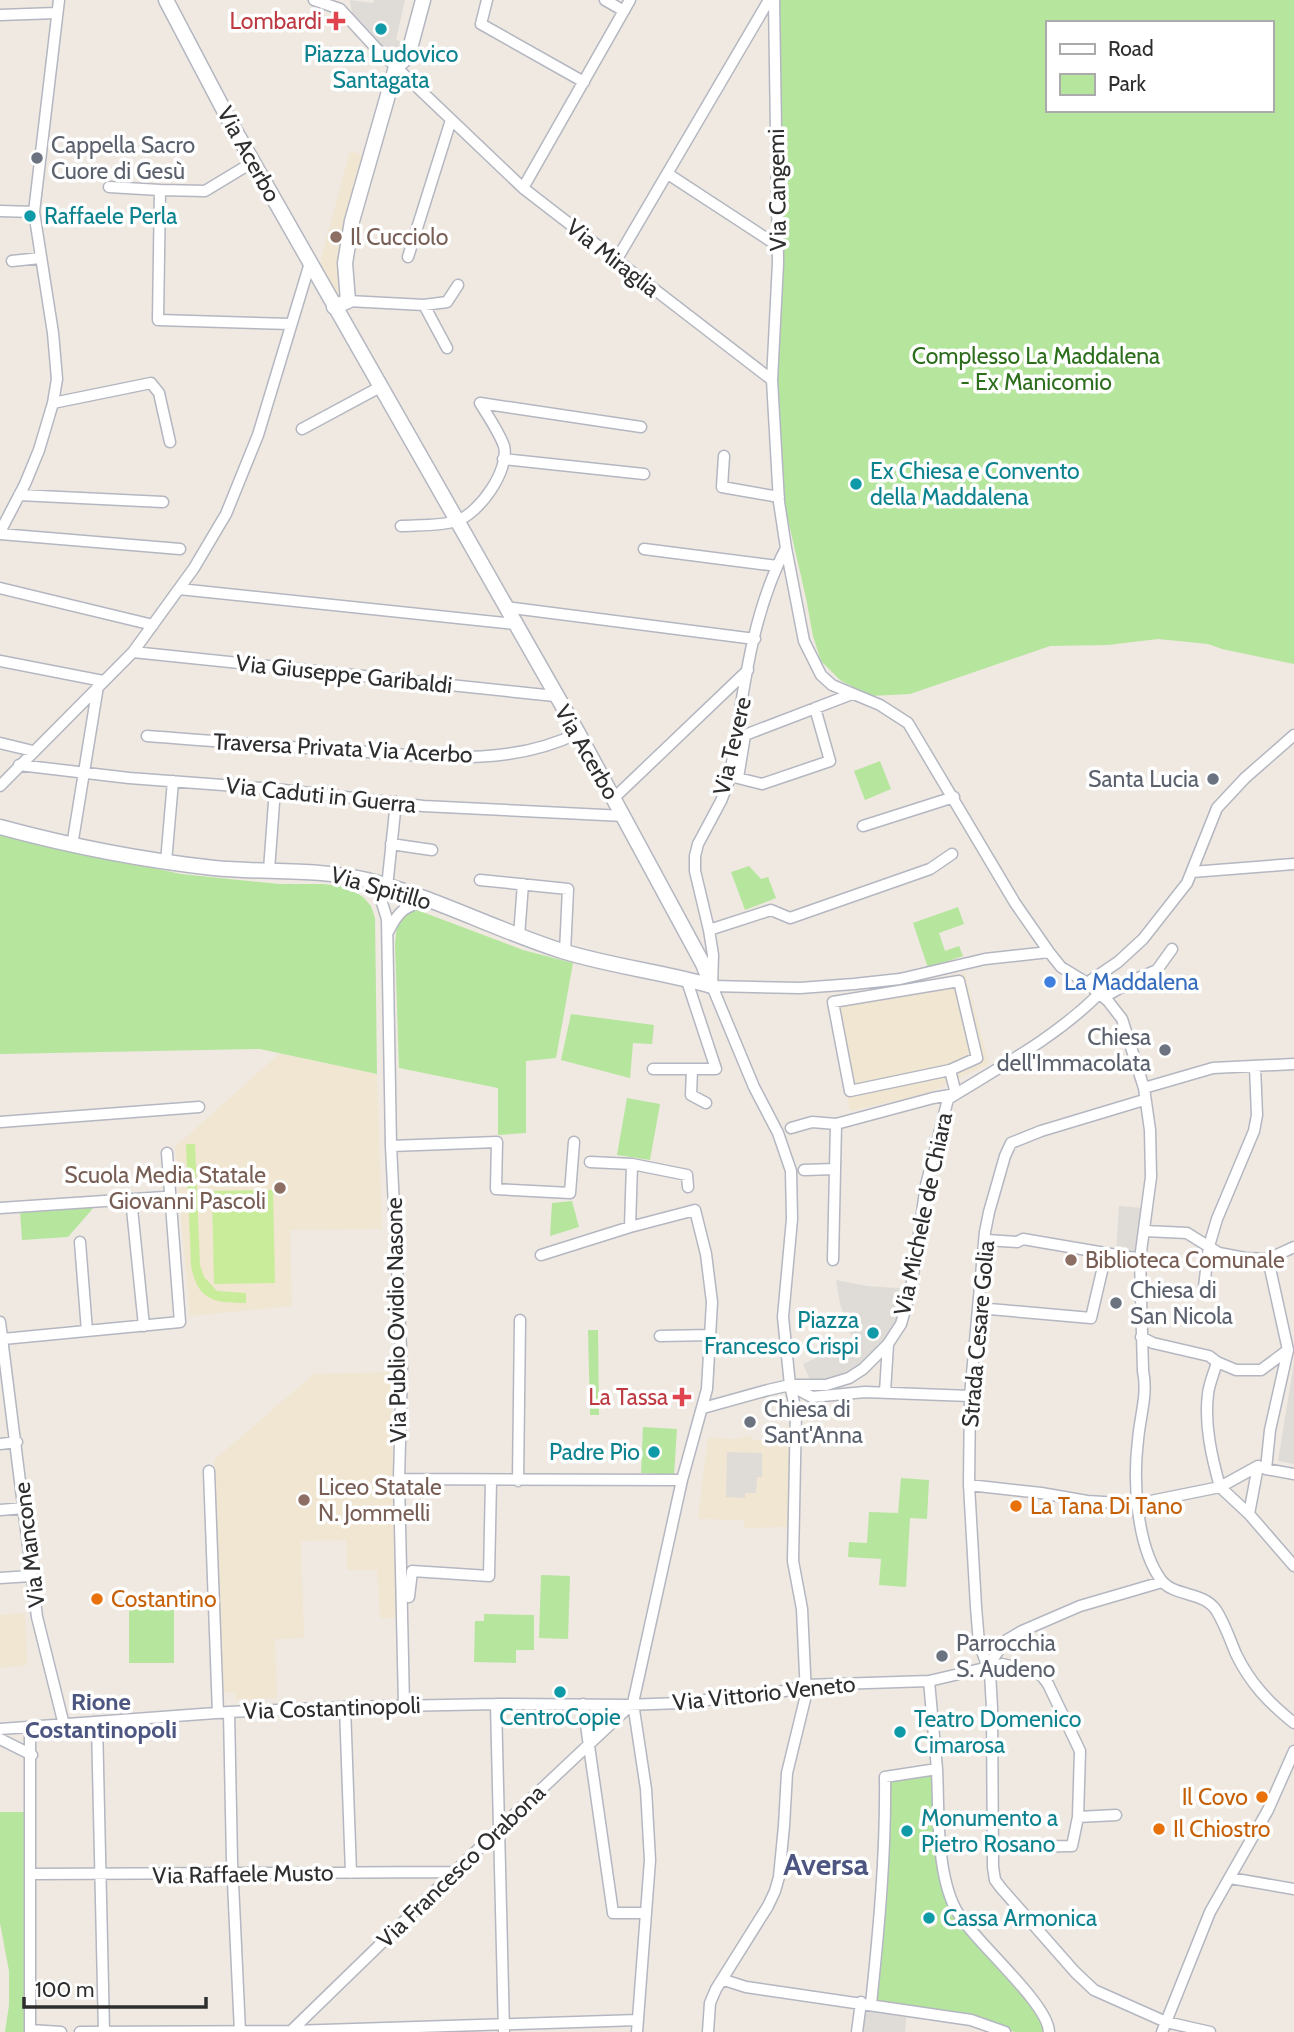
<svg xmlns="http://www.w3.org/2000/svg" width="1294" height="2032" viewBox="0 0 1294 2032" font-family="Cabin,sans-serif">
<style>
.education{fill:#f0e6d1}
.green{fill:#b6e59e;fill-rule:evenodd}
.pitch{fill:#c9ec9a}
.plaza{fill:#dfdcd8}
.lines{fill:none;stroke-linecap:round;stroke-linejoin:round}
.minor-casing{stroke:#b4b7c1;stroke-width:13}
.tertiary-casing{stroke:#b4b7c1;stroke-width:17}
.minor{stroke:#fff;stroke-width:10}
.tertiary{stroke:#fff;stroke-width:14}
.health-dot{fill:#e0444e;stroke:#fff;stroke-width:2.5}
.culture-dot{fill:#0f9aa8;stroke:#fff;stroke-width:2.5}
.worship-dot{fill:#6b7280;stroke:#fff;stroke-width:2.5}
.education-dot{fill:#8d6e63;stroke:#fff;stroke-width:2.5}
.shop-dot{fill:#3f7fe0;stroke:#fff;stroke-width:2.5}
.food-dot{fill:#e8710a;stroke:#fff;stroke-width:2.5}
.labels{text-anchor:middle;stroke-width:7;stroke-linejoin:round;paint-order:stroke}
.health-label{font-size:23px;fill:#be3a42;stroke:#fff;text-anchor:end}
.culture-label{font-size:23px;fill:#0d838f;stroke:#fff;text-anchor:start}
.worship-label{font-size:23px;fill:#5b616d;stroke:#fff;text-anchor:start}
.street-label{font-size:23px;fill:#2e2e2e;stroke:#fff}
.education-label{font-size:23px;fill:#785e54;stroke:#fff;text-anchor:start}
.park-label{font-size:23px;fill:#2c6e1b;stroke:#fff}
.shop-label{font-size:23px;fill:#366cbe;stroke:#fff;text-anchor:start}
.food-label{font-size:23px;fill:#c56008;stroke:#fff;text-anchor:start}
.neighbourhood-label{font-size:24px;font-weight:bold;fill:#4d5680;stroke:#fff}
.district-label{font-size:30px;font-weight:bold;fill:#4d5680;stroke:#fff}
</style>
<rect width="100%" height="100%" fill="#efe9e1"/>
<path class="education" d="M350,151L366,156L343,297L334,298L318,270Z
M965,973L989,1064L929,1093L850,1111L826,996L895,987Z
M280,1053L377,1074L382,1229L290,1230L292,1306L190,1316L175,1147Z
M391,1372L396,1618H380L377,1570H347L346,1540L301,1541L304,1638L275,1639L277,1698L235,1700V1692H221L214,1460L314,1374Z
M792,1425L788,1527L744,1528V1520L698,1519L708,1438L737,1439L751,1435L752,1440H774L776,1428Z
M25,1613L27,1665L0,1668V1615Z"/>
<path class="green" d="M779,0H1294V664L1222,649L1208,644L1158,639L1108,645L1050,646L910,694L870,696L840,680L821,661L813,636L806,598L783,498L777,391L784,243ZM1047,23H1271V110H1047Z
M880,761L891,789L865,800L854,771Z
M0,835L181,874L279,884H323L339,886L352,889L364,898L371,906L375,918L377,1074L260,1049L0,1054Z
M749,866L761,879L768,877L776,898L745,910L731,872Z
M958,907L964,924L939,933L945,951L959,946L963,956L928,968L913,923Z
M417,910L523,950L573,963L556,1058L526,1061V1133L498,1135V1088L399,1068L395,945L397,923L411,912Z
M571,1014L654,1025L652,1044L633,1043L630,1078L561,1060Z
M627,1098L660,1104L650,1160L617,1155Z
M572,1201L579,1227L550,1236L552,1203Z
M95,1206L68,1237L22,1240L20,1211Z
M588,1330H598L599,1415H590Z
M643,1427L677,1429L674,1475L641,1473Z
M901,1478L929,1480L927,1519L910,1518L906,1587L879,1585L881,1559L848,1557L849,1542L867,1543L869,1512L898,1513Z
M541,1575L570,1576L568,1639L539,1638Z
M129,1607H174V1663H129Z
M484,1614L534,1615V1650H516V1663L474,1662L475,1621H484Z
M589,1710L610,1715L592,1733Z
M932,1772L943,1881L951,1915L1036,2012L1045,2032H1015L971,2018L873,2002L887,1779ZM932,1911C938,1914 939,1919 936,1925L928,1928L923,1925L921,1917L924,1913Z
M0,1812H25L24,2032H5L9,2005V1971L0,1923Z"/>
<path class="pitch" d="M186,1144H195L200,1265L204,1277L217,1291L246,1293V1303C215,1303 197,1301 191,1265Z
M273,1190L275,1283L214,1284L212,1191Z"/>
<path class="plaza" d="M350,0L373,3L374,0H405L396,39L404,44L402,53L395,57L390,54L353,19Z
M1119,1206L1142,1208L1138,1253L1116,1252Z
M836,1280L867,1286L911,1289L901,1324L863,1369L813,1387L803,1364L853,1341L840,1304Z
M1294,1362V1464L1278,1461Z
M727,1452L762,1453V1477H757L756,1493H745V1498L726,1497Z
M861,2002L907,2010L905,2032H857Z"/>
<g class="lines">
<defs>
<path id="minor" d="M314,0L340,9L375,47L523,188L772,380
M487,0L481,24L584,82
M605,0L624,11
M774,0L778,263L772,380L779,502L786,548L804,641L821,675L832,685L880,705L908,723L1015,903L1049,952L1061,967L1087,983L1108,1001L1122,1019L1144,1088L1150,1130L1151,1177L1140,1259L1143,1371C1148,1394 1140,1416 1138,1440C1133,1480 1136,1545 1161,1580C1174,1597 1203,1591 1216,1610C1225,1624 1230,1640 1236,1654C1250,1683 1269,1703 1294,1723
M0,15L56,13
M253,162L205,191L160,190L158,320L291,324
M668,174L778,246
M109,187L160,190
M523,188L630,0
M0,211L34,212
M408,257L451,120
M617,259L769,0
M12,261L40,258
M348,301L424,305L447,302L458,285
M424,305L447,348
M53,403L151,383L159,393L170,442
M302,429L380,387
M724,456L722,487L779,497
M503,459L644,474
M19,495L163,502
M401,526C417,525 442,526 456,521C479,514 510,470 504,446C499,432 488,416 480,403L641,427
M0,532L25,484L39,450L53,403L57,379L53,333L34,212L59,0
M0,534L180,549
M644,549L777,566
M0,588L153,625
M179,589L515,624
M505,607L755,639
M133,652L555,696
M0,661L103,681
M815,708L830,761L762,784L738,778L745,735L852,694
M147,736C216,741 284,747 353,751C428,756 508,768 578,733
M0,743L33,751
M19,765L129,778L275,789L423,806L624,816
M0,786L133,652L194,568L226,514L258,435L310,263
M614,798L748,670
M863,826L954,797
M391,844L432,850
M72,846L98,686
M166,862L173,781
M269,870L275,789
M1192,872L1294,864
M480,880L568,889L565,952
M368,881L379,893L387,919L391,1146L402,1368L399,1479L404,1705
M387,887L396,802
M709,930L771,910L790,918L930,869L952,854
M388,932C399,910 404,907 427,900
M519,936L523,884
M1087,983L1118,962L1143,939L1187,883L1217,808L1245,778L1294,735
M712,986L800,988L854,984L900,979L985,959L1049,952
M1104,997L1136,979L1157,970L1172,949
M653,1069H716L686,978
M692,1069L691,1095L706,1103
M1144,1088L1213,1068L1294,1064
M1144,1100L1041,1131L1011,1143L1005,1156L989,1212L985,1232L970,1396L969,1485L976,1607L979,1643L990,1673L992,1708L993,1867L995,1880L1001,1888L1075,1972L1094,1990L1166,2022L1210,2032
M0,1122L199,1107
M791,1128L812,1122L836,1124L933,1098L956,1094L950,1070L850,1091L833,1002L959,981L977,1058L950,1070
M391,1146L497,1142L496,1189L570,1193L574,1142
M590,1162L632,1164L630,1227
M632,1164L687,1175L688,1187
M804,1170L835,1169
M131,1199L144,1326
M0,1208L164,1197
M1145,1231L1187,1233L1219,1253L1245,1258L1268,1259L1294,1247
M986,1240L1017,1242L1023,1239L1140,1259
M80,1242L87,1331
M541,1255L630,1227L695,1210L706,1254L712,1302L707,1389L682,1480L633,1703L646,1789L650,1860L637,2032
M833,1260L836,1124
M1204,1287L1209,1246L1217,1219L1254,1131L1257,1115L1255,1067
M978,1308L1091,1318L1106,1254
M0,1322L37,1617L64,1725
M660,1336L710,1335
M1141,1337L1153,1343L1209,1356L1217,1362L1236,1370H1261L1288,1350L1268,1259
M3,1339L180,1322L167,1153
M1288,1350L1270,1430L1266,1469L1294,1474
M1217,1362C1214,1373 1209,1384 1208,1394C1204,1425 1212,1458 1220,1487L1258,1466L1266,1469
M793,1387L812,1397L865,1392L970,1396
M885,1392L888,1344
M703,1408L768,1390L790,1385H826L849,1378L863,1369L888,1344L901,1324L911,1289L926,1185L948,1099C1001,1066 1055,1038 1100,993
M0,1444L17,1442
M209,1471L218,1713
M399,1479L682,1480
M518,1481L520,1320
M969,1485L1041,1493L1087,1501L1136,1504L1220,1487L1249,1514L1294,1566
M0,1510L24,1508
M1249,1514L1258,1466
M0,1578L31,1576
M409,1597L412,1571L489,1576L491,1481
M988,1666L1005,1641L1022,1631L1080,1606L1162,1582
M929,1681L937,1769
M496,1704L504,2032
M583,1704L613,1913H646
M345,1707L351,1873
M229,1712L232,1861L240,2032
M97,1723L104,2032
M30,1727V2032
M0,1729L229,1712L345,1707L496,1704L626,1705L680,1703L785,1691L806,1685L929,1681L1002,1664L1033,1671L1042,1676L1048,1684L1080,1751L1078,1817L1072,1846L993,1847
M0,1739L32,1755
M1078,1817L1116,1815
M31,1874L454,1872
M1230,1878L1294,1889
M724,1980L746,1987L971,2020L1005,2032
M871,2004C879,1928 886,1853 885,1777L937,1769C939,1811 936,1870 955,1908C971,1939 1048,2002 1049,2032
M30,2030L61,2032
M80,2032L292,2031L638,2020
M290,2032L500,1828L633,1703
M708,2032L710,2003L716,1989L768,1906L775,1891L779,1877L784,1826L787,1773L806,1695L802,1609L793,1561L796,1411L790,1385L783,1317L792,1219L791,1171L778,1133L754,1087L712,986L713,955L709,930L695,871V856L698,844L721,801L729,781C742,704 749,618 786,548
M857,2032L861,2002
M1162,2032L1210,1912L1268,1810L1294,1751"/>
<path id="tertiary" d="M166,0L229,120L578,733L703,964L712,986
M334,307L348,301L345,263L352,221L396,67L408,56L423,0
M0,827C70,846 141,860 214,868C265,873 316,868 367,880C434,897 496,930 562,951C610,966 663,972 712,986"/>
</defs>
<use href="#minor" class="minor-casing"/>
<use href="#tertiary" class="tertiary-casing"/>
<use href="#minor" class="minor"/>
<use href="#tertiary" class="tertiary"/>
</g>
<g class="health-dot">
<path d="M332.5 10.5h7v7h7v7h-7v7h-7v-7h-7v-7h7z"/>
<path d="M678.5 1386.5h7v7h7v7h-7v7h-7v-7h-7v-7h7z"/>
</g>
<g class="culture-dot">
<circle cx="381" cy="29" r="7"/>
<circle cx="30" cy="216" r="7"/>
<circle cx="856" cy="484" r="7"/>
<circle cx="873" cy="1333" r="7"/>
<circle cx="654" cy="1452" r="7"/>
<circle cx="560" cy="1692" r="7"/>
<circle cx="900" cy="1732" r="7"/>
<circle cx="907" cy="1831" r="7"/>
<circle cx="929" cy="1918" r="7"/>
</g>
<g class="worship-dot">
<circle cx="37" cy="158" r="7"/>
<circle cx="1213" cy="779" r="7"/>
<circle cx="1165" cy="1050" r="7"/>
<circle cx="1116" cy="1303" r="7"/>
<circle cx="750" cy="1422" r="7"/>
<circle cx="942" cy="1656" r="7"/>
</g>
<g class="education-dot">
<circle cx="336" cy="237" r="7"/>
<circle cx="280" cy="1188" r="7"/>
<circle cx="1071" cy="1260" r="7"/>
<circle cx="304" cy="1500" r="7"/>
</g>
<circle class="shop-dot" cx="1050" cy="982" r="7"/>
<g class="food-dot">
<circle cx="1016" cy="1506" r="7"/>
<circle cx="97" cy="1599" r="7"/>
<circle cx="1262" cy="1797" r="7"/>
<circle cx="1159" cy="1829" r="7"/>
</g>
<g class="labels">
<g class="health-label">
<text x="322" y="29">Lombardi</text>
<text x="668" y="1405">La Tassa</text>
</g>
<g class="culture-label">
<text x="381" y="62" text-anchor="middle">Piazza Ludovico<tspan x="381" dy="26">Santagata</tspan></text>
<text x="44" y="224">Raffaele Perla</text>
<text x="870" y="479">Ex Chiesa e Convento<tspan x="870" dy="26">della Maddalena</tspan></text>
<text x="859" y="1328" text-anchor="end">Piazza<tspan x="859" dy="26">Francesco Crispi</tspan></text>
<text x="640" y="1460" text-anchor="end">Padre Pio</text>
<text x="560" y="1725" text-anchor="middle">CentroCopie</text>
<text x="914" y="1727">Teatro Domenico<tspan x="914" dy="26">Cimarosa</tspan></text>
<text x="921" y="1826">Monumento a<tspan x="921" dy="26">Pietro Rosano</tspan></text>
<text x="943" y="1926">Cassa Armonica</text>
</g>
<g class="worship-label">
<text x="51" y="153">Cappella Sacro<tspan x="51" dy="26">Cuore di Gesù</tspan></text>
<text x="1199" y="787" text-anchor="end">Santa Lucia</text>
<text x="1151" y="1045" text-anchor="end">Chiesa<tspan x="1151" dy="26">dell'Immacolata</tspan></text>
<text x="1130" y="1298">Chiesa di<tspan x="1130" dy="26">San Nicola</tspan></text>
<text x="764" y="1417">Chiesa di<tspan x="764" dy="26">Sant'Anna</tspan></text>
<text x="956" y="1651">Parrocchia<tspan x="956" dy="26">S. Audeno</tspan></text>
</g>
<g class="street-label">
<text transform="translate(249 154) rotate(61)" y="8">Via Acerbo</text>
<text transform="translate(777 190) rotate(-91)" y="8">Via Cangemi</text>
<text transform="translate(613 258) rotate(38)" y="8">Via Miraglia</text>
<text transform="translate(344 674) rotate(6)" y="8">Via Giuseppe Garibaldi</text>
<text transform="translate(732 746) rotate(-77)" y="8">Via Tevere</text>
<text transform="translate(343 748) rotate(3)" y="8">Traversa Privata Via Acerbo</text>
<text transform="translate(587 752) rotate(60)" y="8">Via Acerbo</text>
<text transform="translate(321 795) rotate(6)" y="8">Via Caduti in Guerra</text>
<text transform="translate(381 888) rotate(16)" y="8">Via Spitillo</text>
<text transform="translate(923 1214) rotate(-78)" y="8">Via Michele de Chiara</text>
<text transform="translate(396 1320) rotate(-91)" y="8">Via Publio Ovidio Nasone</text>
<text transform="translate(978 1334) rotate(-85)" y="8">Strada Cesare Golia</text>
<text transform="translate(29 1545) rotate(-97)" y="8">Via Mancone</text>
<text transform="translate(764 1693) rotate(-6)" y="8">Via Vittorio Veneto</text>
<text transform="translate(332 1708) rotate(-2)" y="8">Via Costantinopoli</text>
<text transform="translate(461 1866) rotate(-44)" y="8">Via Francesco Orabona</text>
<text transform="translate(243 1874) rotate(-1)" y="8">Via Raffaele Musto</text>
</g>
<g class="education-label">
<text x="350" y="245">Il Cucciolo</text>
<text x="266" y="1183" text-anchor="end">Scuola Media Statale<tspan x="266" dy="26">Giovanni Pascoli</tspan></text>
<text x="1085" y="1268">Biblioteca Comunale</text>
<text x="318" y="1495">Liceo Statale<tspan x="318" dy="26">N. Jommelli</tspan></text>
</g>
<g class="park-label">
<text x="1036" y="364">Complesso La Maddalena<tspan x="1036" dy="26">- Ex Manicomio</tspan></text>
</g>
<g class="shop-label">
<text x="1064" y="990">La Maddalena</text>
</g>
<g class="food-label">
<text x="1030" y="1514">La Tana Di Tano</text>
<text x="111" y="1607">Costantino</text>
<text x="1248" y="1805" text-anchor="end">Il Covo</text>
<text x="1173" y="1837">Il Chiostro</text>
</g>
<g class="neighbourhood-label">
<text x="101" y="1710">Rione<tspan x="101" dy="28">Costantinopoli</tspan></text>
</g>
<g class="district-label">
<text x="826" y="1875">Aversa</text>
</g>
</g>
<rect x="1046" y="21" width="228" height="91" fill="#ffffff" stroke="#ababab" stroke-width="2"/>
<rect x="1060" y="44" width="35" height="10" fill="#ffffff" stroke="#ababab" stroke-width="2"/>
<text x="1108" y="56" font-size="21" fill="#2e2e2e">Road</text>
<rect x="1060" y="74" width="35" height="21" fill="#b6e59e" stroke="#ababab" stroke-width="2"/>
<text x="1108" y="91" font-size="21" fill="#2e2e2e">Park</text>
<path d="M24 1997v10h182v-10" fill="none" stroke="#2e2e2e" stroke-width="3.5"/>
<text x="35" y="1997" font-size="21" fill="#2e2e2e" stroke="#ffffff" stroke-width="5" paint-order="stroke">100 m</text>
</svg>
